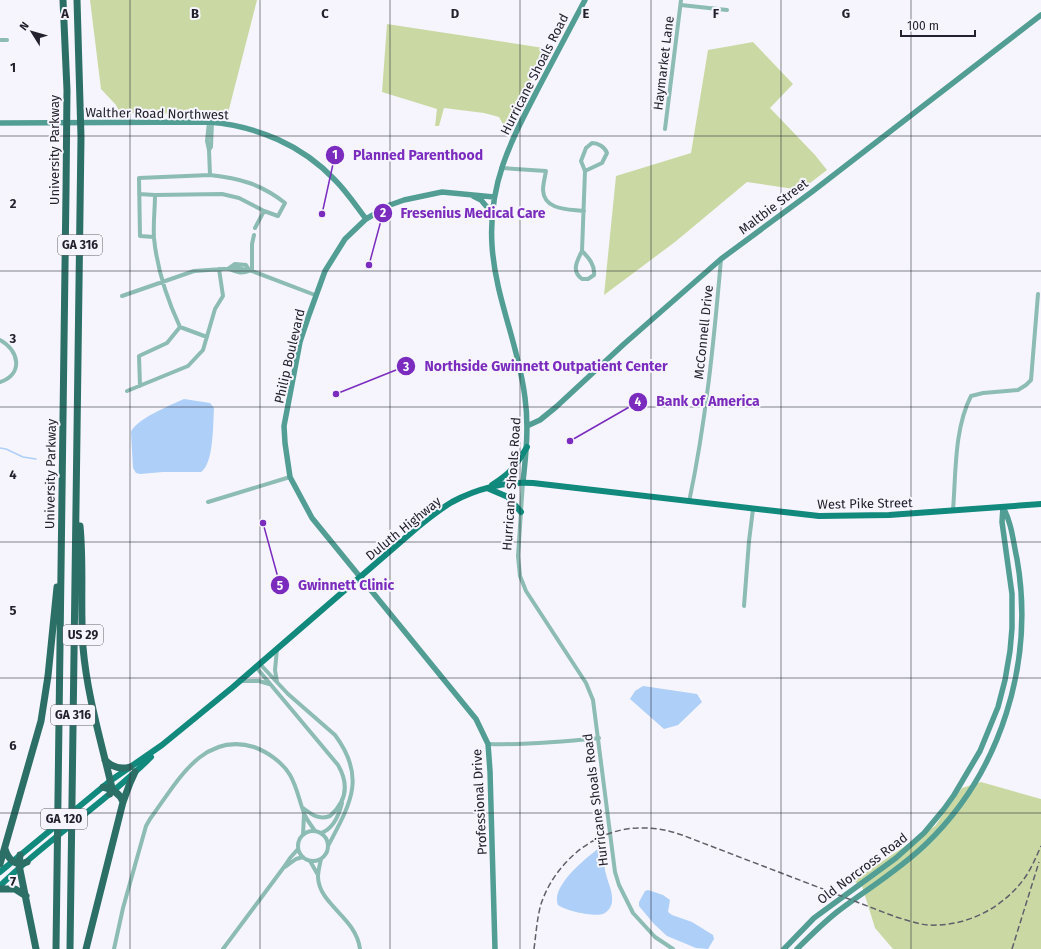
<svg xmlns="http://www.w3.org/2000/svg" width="1041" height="949" viewBox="0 0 1041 949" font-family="'Fira Sans',sans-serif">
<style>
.green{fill:#cad9a4}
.water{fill:#adcff8}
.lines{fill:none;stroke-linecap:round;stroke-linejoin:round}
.stream{stroke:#adcff8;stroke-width:1.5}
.street{stroke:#8cbcb4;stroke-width:4}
.secondary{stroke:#529e94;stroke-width:5.5}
.primary{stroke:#11897d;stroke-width:6}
.highway{stroke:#2c6f66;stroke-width:7}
.rail{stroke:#605f6a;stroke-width:1.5;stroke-dasharray:6 3;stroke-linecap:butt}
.grid{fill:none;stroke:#22212d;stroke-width:1;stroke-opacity:0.55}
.labels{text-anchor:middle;stroke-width:4;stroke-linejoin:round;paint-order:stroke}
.shield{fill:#f6f5fd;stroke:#62616b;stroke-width:1}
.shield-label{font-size:12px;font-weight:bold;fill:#22212d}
.street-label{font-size:13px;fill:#22212d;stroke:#f6f5fd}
.grid-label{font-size:13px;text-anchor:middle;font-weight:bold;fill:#22212d;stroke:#f6f5fd;stroke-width:4;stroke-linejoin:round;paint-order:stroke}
.leader{fill:none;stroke:#7b2cbf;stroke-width:1.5}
.callout-dot{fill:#7b2cbf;stroke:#f6f5fd;stroke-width:1.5}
.mark-label{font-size:12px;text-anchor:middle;font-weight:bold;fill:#fff}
.callout-label{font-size:14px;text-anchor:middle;font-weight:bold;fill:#7b2cbf;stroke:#f6f5fd;stroke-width:4;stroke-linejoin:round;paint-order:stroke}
</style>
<rect width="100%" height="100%" fill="#f6f5fd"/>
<path class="green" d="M90,0H257L227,117L200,114L120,113L116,105L101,89Z
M387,24L550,49L518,101L505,128L499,117L484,113L444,108L439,126H435L437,109L382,92Z
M753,42L793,84L770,108L815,155L827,170L801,190L747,182L675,242L604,295L616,176L691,153L708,50Z
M981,782L1041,799V949H893L875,928L862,886L853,881L935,826L962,788Z"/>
<path class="water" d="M184,399L210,403L214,408C213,422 214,464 201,472H163L140,474L136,473L133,468L131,432C136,419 171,405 184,399Z
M643,686L697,694L702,702L678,725L664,729L630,699L635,691Z
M602,846C606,855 603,865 606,874C608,883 613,892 612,901C612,906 608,912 603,914C594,917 566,911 558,905C550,886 588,856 602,846Z
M648,890L663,895L670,900L668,912L672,915L692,922L713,935L714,939L708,949L696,948L667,936L654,924L639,906V902L645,891Z"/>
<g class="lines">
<path class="stream" d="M0,448L6,449L23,457L36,459"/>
<path class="street" d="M681,5L727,10
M0,40H7
M665,129L681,0
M592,143C598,143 605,147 607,153L602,163L585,171L581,161L586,148Z
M209,150L211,147L212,122
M501,168L546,171C545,177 543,184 543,190C544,211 570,209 584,211
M210,175C239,178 261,184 285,203L278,216L264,211
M139,194L155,195
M154,237L140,236L139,178L210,175L209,150L207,141L209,122
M582,251L585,171
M582,251C589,258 595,265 594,275L588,279H582C571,271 577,261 582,251Z
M228,269L235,264L246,265L249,270
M229,269C236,272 242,274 249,271
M252,271V244L254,235
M122,296L194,271L237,268L252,271L315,295
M180,327C167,299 157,269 154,238C153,224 155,209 155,195L222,194L239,198L264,211L255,228
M0,340C19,350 24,374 0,382
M140,386L139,356L167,343L180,327L207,337
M127,391L188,366L203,350L215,309L223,296L219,269
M523,482L518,556L520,576L526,591L586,683L593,700L615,872L619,885L633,913L655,937L673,949
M208,502L290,477
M689,502C706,422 714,340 721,259
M953,510C956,474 954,429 971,396L983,393L1018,390L1026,385L1031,380L1038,294
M744,606L749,541L753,509
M260,664L288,694L335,735C367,778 350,804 328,846
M256,667L338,765C349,784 347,801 330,816C319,820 312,815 303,808
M240,681H259L269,684
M277,682L275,670L277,649
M488,744C525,745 562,742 599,738
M298 846a15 15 0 1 1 30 0a15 15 0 1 1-30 0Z
M321,833C333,829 339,815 342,803
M303,835L304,814
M321,859C320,864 318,871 318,877C319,905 356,917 360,949
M310,861L318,875
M285,867L296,859L303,857
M114,949L123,908L146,826L150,819C176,784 202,731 254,747C268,752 283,763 290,775C297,787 299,800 304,813C306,819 311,825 315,831
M223,949L284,867L290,858L298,849"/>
<path class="secondary" d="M0,123L209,122C257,126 302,145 335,180C347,192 356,206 366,219
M473,196L481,200L492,213
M494,197L442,192L404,200L390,205L366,219L345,239L325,271L309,315L300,342L284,426L285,443L290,477L312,518L476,719L488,744L490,771L495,949
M527,426L540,420L556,407L624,344L721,259L813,191L1041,15
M523,482C526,454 529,426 525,398C519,346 495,297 492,245C488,182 512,139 540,85C555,57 570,28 585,0
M784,949L814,918L896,858L924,833L944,809L954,795L980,751L998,707L1005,680L1010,651L1012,628V594L1002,522L1003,507
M797,949C810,936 823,923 837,912C867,889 898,871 926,844C1001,772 1035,662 1017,559C1013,541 1012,524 1003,507"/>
<path class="primary" d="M492,485C512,472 515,467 527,447
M487,488L508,497L521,512
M0,872L110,781L162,745L233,687L419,526C429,518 440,509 452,502C476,489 506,481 533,483L819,516L889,515L1041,504
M0,886C47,839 104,804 151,757"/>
<path class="highway" d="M80,526C84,566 80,607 83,647C87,695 101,741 112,788L110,794
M105,760C112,767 120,770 130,767
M103,787C112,789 120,793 123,802
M5,849C8,859 15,867 27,862
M20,855L19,865L36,949
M0,864L41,721L48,676L57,587
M0,889H15L26,896
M56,949L66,191L67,90L63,0
M70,949L81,137L77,0
M86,949L123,802L130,783L135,772"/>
<path class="rail" d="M534,949C536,934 537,918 541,904C556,860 598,826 645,828C658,828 670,831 682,835L896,917C907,920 917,924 928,925C966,927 1004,908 1026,876C1032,867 1036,857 1041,846
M1012,949L1039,862"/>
</g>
<path class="grid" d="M130,0V949M260,0V949M390,0V949M520,0V949M651,0V949M781,0V949M911,0V949M0,136H1041M0,271H1041M0,407H1041M0,542H1041M0,678H1041M0,813H1041"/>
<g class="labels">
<g class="shield">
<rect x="58" y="235" width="44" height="20" rx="3"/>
<rect x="63" y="625" width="40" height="20" rx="3"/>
<rect x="51" y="705" width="44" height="20" rx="3"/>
<rect x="41" y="809" width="46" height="20" rx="3"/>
</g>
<g class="shield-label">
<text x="80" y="249">GA 316</text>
<text x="83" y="639">US 29</text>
<text x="73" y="719">GA 316</text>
<text x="64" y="823">GA 120</text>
</g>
<g class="street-label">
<text transform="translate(663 63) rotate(-83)" y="5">Haymarket Lane</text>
<text transform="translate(534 74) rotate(-63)" y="5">Hurricane Shoals Road</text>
<text transform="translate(157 113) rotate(1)" y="5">Walther Road Northwest</text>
<text transform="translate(54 150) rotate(-90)" y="5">University Parkway</text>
<text transform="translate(773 206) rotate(-37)" y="5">Maltbie Street</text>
<text transform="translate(703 332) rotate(-84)" y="5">McConnell Drive</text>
<text transform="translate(289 356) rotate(-77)" y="5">Philip Boulevard</text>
<text transform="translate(50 474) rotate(-89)" y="5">University Parkway</text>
<text transform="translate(511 484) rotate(-86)" y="5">Hurricane Shoals Road</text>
<text transform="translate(865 503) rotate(-1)" y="5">West Pike Street</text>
<text transform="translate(403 528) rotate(-39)" y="5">Duluth Highway</text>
<text transform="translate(595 800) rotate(-97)" y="5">Hurricane Shoals Road</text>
<text transform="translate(479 802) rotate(-93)" y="5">Professional Drive</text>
<text transform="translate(862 868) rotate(-37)" y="5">Old Norcross Road</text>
</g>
</g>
<g class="grid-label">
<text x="65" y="18">A</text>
<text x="195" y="18">B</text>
<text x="325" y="18">C</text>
<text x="455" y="18">D</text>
<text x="586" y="18">E</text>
<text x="716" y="18">F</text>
<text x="846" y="18">G</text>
<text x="13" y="72">1</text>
<text x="13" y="208">2</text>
<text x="13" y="343">3</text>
<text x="13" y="479">4</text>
<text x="13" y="615">5</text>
<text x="13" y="750">6</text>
<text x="13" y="886">7</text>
</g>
<path class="leader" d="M322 214L335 155M369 265L383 213M336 394L406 366M570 441L638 402M263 523L280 585"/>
<g class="callout-dot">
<circle cx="322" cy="214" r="4"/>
<circle cx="369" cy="265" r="4"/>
<circle cx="336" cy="394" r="4"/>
<circle cx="570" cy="441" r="4"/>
<circle cx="263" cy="523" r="4"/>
<circle cx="335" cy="155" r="10"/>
<circle cx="383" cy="213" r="10"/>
<circle cx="406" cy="366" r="10"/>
<circle cx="638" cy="402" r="10"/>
<circle cx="280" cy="585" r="10"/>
</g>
<g class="mark-label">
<text x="335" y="159">1</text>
<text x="383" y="217">2</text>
<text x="406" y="371">3</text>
<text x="638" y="406">4</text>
<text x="280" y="590">5</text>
</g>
<g class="callout-label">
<text x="418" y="160">Planned Parenthood</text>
<text x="473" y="218">Fresenius Medical Care</text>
<text x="546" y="371">Northside Gwinnett Outpatient Center</text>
<text x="708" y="406">Bank of America</text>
<text x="346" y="590">Gwinnett Clinic</text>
</g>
<g transform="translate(32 32) rotate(307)" stroke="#f6f5fd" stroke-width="3" paint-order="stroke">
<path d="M0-3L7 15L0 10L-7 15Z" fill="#22212d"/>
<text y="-6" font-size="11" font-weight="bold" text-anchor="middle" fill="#22212d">N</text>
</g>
<path d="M901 30v6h74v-6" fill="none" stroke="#22212d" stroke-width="2"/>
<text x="907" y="30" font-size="12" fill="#22212d" stroke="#f6f5fd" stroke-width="3" paint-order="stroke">100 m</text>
</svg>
